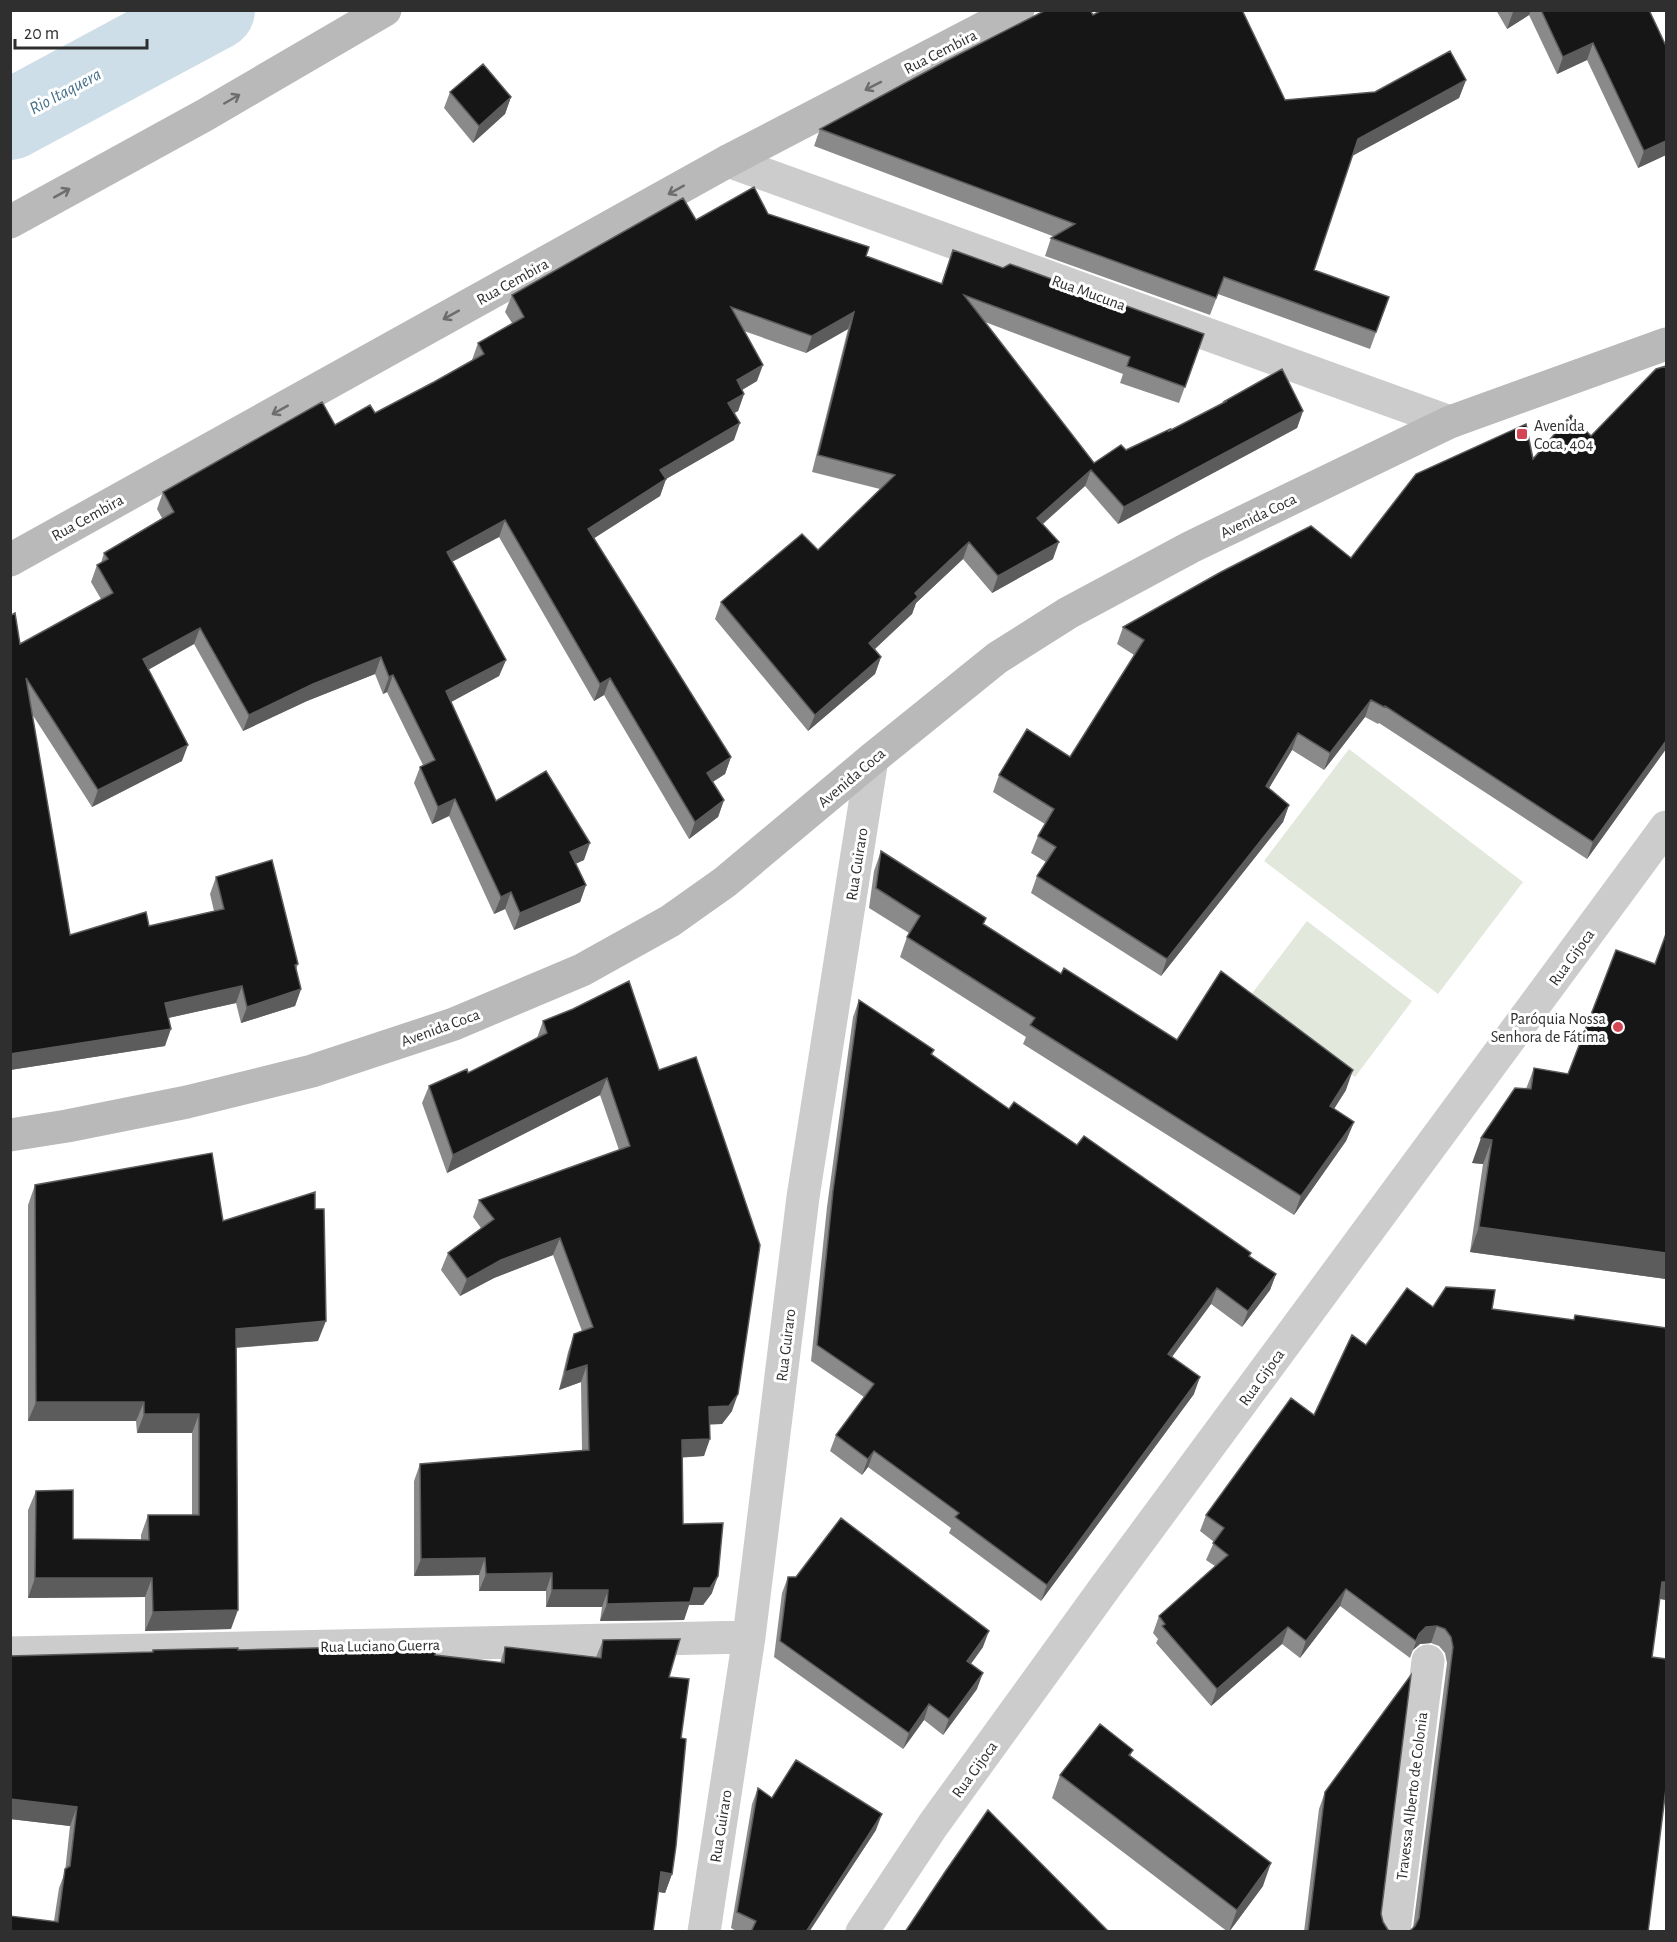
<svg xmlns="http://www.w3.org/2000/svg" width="1677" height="1942" viewBox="0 0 1677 1942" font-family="'Alegreya Sans',sans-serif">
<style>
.green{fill:#e3e8dc}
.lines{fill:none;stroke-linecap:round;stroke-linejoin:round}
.river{stroke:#cddee9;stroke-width:80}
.street{stroke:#ccc;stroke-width:33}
.secondary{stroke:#b9b9b9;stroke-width:33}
.wall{fill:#8a8a8a}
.shaded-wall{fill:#5c5c5c}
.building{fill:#161616;stroke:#5c5c5c;stroke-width:1.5}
.oneway{stroke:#6d6d6d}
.poi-dot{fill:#d34552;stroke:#fff;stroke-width:2}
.labels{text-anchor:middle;stroke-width:6;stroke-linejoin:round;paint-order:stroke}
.street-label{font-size:16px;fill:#2f2f2f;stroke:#fff}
.poi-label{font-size:16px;fill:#2f2f2f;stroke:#fff;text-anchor:start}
.water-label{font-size:18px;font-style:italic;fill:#467089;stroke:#fff}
</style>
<rect width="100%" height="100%" fill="#fff"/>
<path class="green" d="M1349,749L1523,882L1438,994L1264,861Z
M1307,921L1412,1001L1355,1077L1250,996Z"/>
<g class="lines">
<path class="river" d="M10,120L215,10"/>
<path class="street" d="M728,161L1450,422
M10,1653L749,1637
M704,1932L749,1637L803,1197L872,759
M862,1932L933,1825L1106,1586L1666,827
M1394,1932L1428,1661"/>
<path class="secondary" d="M10,222L205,115L385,10
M10,560L728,161L1018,10
M10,1135L67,1126L187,1102L312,1071L454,1024L582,970L670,921L725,882L872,759L997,658L1068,613L1191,547L1450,422L1666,344"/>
</g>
<path class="wall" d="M1496,10H1649L1666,155L1638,168L1587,60L1557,74L1529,15L1507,29Z
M1093,15L1285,100L1375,92L1466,80L1459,98L1352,156L1314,270L1389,297L1370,349L1218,294L1210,315L1045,256L1051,238L1055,237L814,146L820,129Z
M450,92L511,97L505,114L473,143L444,108Z
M768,214L866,256L941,284L953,250L1003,268L1204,334L1179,403L1120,383L1123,374L985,322L1094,463L1169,431L1224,403L1225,401L1303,411L1297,428L1118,524L1085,486L1043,524L1053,559L992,593L963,559L916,603L912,614L875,649L881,657L875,674L808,731L715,619L721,602L818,550L880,489L812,472L848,329L806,353L744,331L757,381L742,390L744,394L738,411L734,413V440L666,479L660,496L594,538L731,757L725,774L713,782L724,800L718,817L689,839L604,695L594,701L499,537L452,562L506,660L499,676L451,702L496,801L584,860L575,864L586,885L580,902L514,930L505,909L494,914L449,816L432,824L414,783L420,767L423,765L387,692L383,694L375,674L307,701L243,731L194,644L148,670L182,761L92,807L32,714L70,935L149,926L214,911L210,894L216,877L298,964L296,970L301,989L295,1006L241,1023L236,1003L168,1018L165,1046L10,1070V616L20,644L101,599L91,582L97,565L101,563L104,553L162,518L157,509L163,492L335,425L375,413L434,382L472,360L478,343L512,323L505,312L512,295L696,220Z
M1533,459L1666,749L1587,859L1379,723L1378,724L1365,717L1324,770L1292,750L1269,788L1289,805L1283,822L1161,976L1031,893L1037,876L1046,862L1031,853L1038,836L1045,824L993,792L999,775L1070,757L1134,655L1117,644L1123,627L1351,558Z
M881,851L986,918L984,924L1061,974L1177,1040L1346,1090L1334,1109L1354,1122L1346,1141L1294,1215L1023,1044L1026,1037L900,957L907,937L909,933L869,908L874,871Z
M629,981L732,1411L722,1424H709L704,1456L683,1457V1524L712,1593L703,1605H689L684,1620L600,1621L602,1607H546V1591H479V1575L414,1576V1481L420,1464L582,1450L581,1382L559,1390L568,1352L574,1334L582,1331L553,1255L494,1278L460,1296L441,1270L448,1253L481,1228L473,1217L479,1200L619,1150L600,1095L447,1173L422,1103L429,1086L468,1073L537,1038L543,1021L573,1009Z
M859,1000L934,1050L932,1055L1009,1109L1077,1145L1276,1274L1270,1290L1242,1327L1211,1304L1172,1357L1194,1394L1041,1601L949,1533L951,1528L868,1467L862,1475L830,1451L836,1435L864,1397L811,1361L827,1207L853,1017Z
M1534,1068L1568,1074L1666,1279L1470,1252L1483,1164L1472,1163L1526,1089Z
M35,1185L223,1221L318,1341L236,1348L231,1629L145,1631V1597L28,1598V1510L36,1491L73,1539L141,1540V1535L148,1515H192V1433H137L136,1421H28V1205Z
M1433,1307L1492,1309L1574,1320L1575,1315L1666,1600L1660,1599L1652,1657L1413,1928L1447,1663L1445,1653L1439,1646L1431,1643L1420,1644L1413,1650L1410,1658L1340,1606L1300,1658L1282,1644L1211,1706L1156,1643L1158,1639L1153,1633L1159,1616L1215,1566L1206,1560L1214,1542L1200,1531L1206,1515L1314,1415L1366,1345Z
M788,1577L983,1647L971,1664L977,1689L943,1735L924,1720L903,1749L774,1657L782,1593Z
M603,1640L669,1677L681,1738L672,1874L665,1893L658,1892L653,1932L54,1921L59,1888L65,1872L70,1826L10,1819L153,1650H238L435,1655L500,1663L505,1647L596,1657Z
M1133,1750L1130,1756L1263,1886L1229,1932H1228L1052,1798L1060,1775Z
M758,1788L772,1798L876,1830L809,1932H738L731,1928L752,1804Z
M1325,1792L1381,1914L1383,1922L1388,1930L1392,1932H1304L1319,1809Z"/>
<path class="shaded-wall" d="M1515,10H1531L1529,15L1507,29L1513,12Z
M1593,43L1587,60L1557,74L1563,57Z
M1466,80L1459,98L1352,156L1358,139Z
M511,97L505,114L473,143L479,126Z
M1666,141V155L1638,168L1644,151Z
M854,312L848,329L806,353L812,336Z
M763,365L757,381L730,397L737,380Z
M744,394L738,411L722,420L728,403Z
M1303,411L1297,428L1118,524L1124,507Z
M740,423L734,440L666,479L660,496L582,546L588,529L660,470Z
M1091,470L1085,486L1031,534L1037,518Z
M505,520L499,537L440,568L447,552Z
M969,542L963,559L916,603L912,614L863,660L869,643L915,593Z
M1059,542L1053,559L992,593L998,576Z
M200,628L194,644L137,676L143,659Z
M381,657L375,674L307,701L243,731L249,715L313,684Z
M881,657L875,674L808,731L815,715Z
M506,660L499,676L440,708L446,691Z
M393,675L387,692L383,694L389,677Z
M610,678L604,695L594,701L600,684Z
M1371,700L1365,717L1324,770L1330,753Z
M1298,733L1292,750L1260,803L1266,786Z
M1666,741V749L1587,859L1593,842Z
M188,745L182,761L92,807L98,790Z
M731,757L725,774L701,789L707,773Z
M455,799L449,816L432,824L438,807Z
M724,800L718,817L689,839L695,822Z
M1289,805L1283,822L1161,976L1167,959Z
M590,843L584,860L564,869L570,852Z
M586,885L580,902L514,930L520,913Z
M511,892L505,909L494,914L501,897Z
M242,986L236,1003L159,1020L165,1003Z
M301,989L295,1006L241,1023L247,1007Z
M171,1029L165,1046L10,1070V1054Z
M1353,1070L1346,1090L1323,1126L1330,1106Z
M607,1078L600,1095L447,1173L453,1155Z
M1354,1122L1346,1141L1294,1215L1301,1196Z
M1481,1138L1492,1140L1483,1164L1472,1163Z
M1479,1227L1666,1253V1279L1470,1252Z
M560,1238L553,1255L494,1278L460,1296L467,1279L501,1260Z
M1276,1274L1270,1290L1242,1327L1248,1311Z
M1217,1288L1211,1304L1162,1370L1168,1354Z
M326,1321L318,1341L229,1348L236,1329Z
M587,1365L581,1382L559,1390L565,1372Z
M1200,1377L1194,1394L1041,1601L1047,1585Z
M738,1394L732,1411L722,1424L702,1425L709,1407Z
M36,1402H144L136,1421H28Z
M144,1414H199L192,1433H137Z
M710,1439L704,1456L676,1458L682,1440Z
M874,1451L868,1467L862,1475L868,1459Z
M485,1558L479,1575L414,1576L421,1559Z
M552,1573L546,1591H479L486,1574Z
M718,1576L712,1593L703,1605H689L684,1620L600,1621L607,1604L694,1588Z
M35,1578H152L145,1597L28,1598Z
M1662,1582H1666V1600L1656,1598Z
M1346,1589L1340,1606L1300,1658L1306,1641Z
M552,1590H608L602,1607H546Z
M238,1610L231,1629L145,1631L153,1612Z
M1437,1626L1431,1643L1420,1644L1413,1650L1410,1658L1419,1634L1426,1627Z
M1288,1627L1282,1644L1211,1706L1217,1689Z
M989,1631L983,1647L961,1677L967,1661Z
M983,1673L977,1689L943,1735L949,1719Z
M929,1704L924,1720L903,1749L909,1733Z
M10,1799L77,1807L70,1826L10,1819Z
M882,1814L876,1830L809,1932H806Z
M1271,1863L1263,1886L1229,1932L1237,1910Z
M661,1872L672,1874L665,1893L654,1891Z"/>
<path class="building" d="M1046,10H1090L1093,15L1102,10H1242L1285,100L1375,92L1450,51L1466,80L1358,139L1314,270L1389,297L1376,332L1224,277L1216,298L1051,238L1075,224L820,129L946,61Z
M1541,10H1649L1665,44H1666V141L1644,151L1593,43L1563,57Z
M483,64L511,97L479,126L450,92Z
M754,187L768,214L869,247L866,256L942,284L953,250L1003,268L1010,264L1204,334L1185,387L1127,366L1130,357L964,295L1094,463L1121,445L1126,450L1170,429L1169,431L1227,401H1225L1282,369L1303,411L1124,507L1091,470L1037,518L1059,542L998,576L969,542L915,593L918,597L869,643L881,657L815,715L721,602L802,534L818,550L895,475L818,455L854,312L812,336L731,307L763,365L737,380L744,394L728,403L740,423L660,470L666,479L588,529L731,757L707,773L724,800L695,822L610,678L600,684L505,520L447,552L506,660L446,691L496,801L546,771L590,843L570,852L586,885L520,913L511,892L501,897L455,799L438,807L420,767L435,760L393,675L389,677L381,657L313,684L249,715L200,628L143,659L188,745L98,790L26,678L70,935L146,912L149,926L224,909L216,877L272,860L298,964L295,965L301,989L247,1007L242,986L165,1003L171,1029L10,1054V616L15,613L20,644L113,593L97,565L108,559L104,553L174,512L163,492L322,402L335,425L370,405L375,413L434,382L484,354L478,343L524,317L512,295L683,198L696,220Z
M1666,366V741L1593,842L1385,706L1384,707L1371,700L1330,753L1298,733L1266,786L1289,805L1167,959L1037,876L1056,847L1038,836L1054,809L999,775L1027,729L1070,757L1144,640L1123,627L1221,572L1311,526L1351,558L1416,474L1526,424L1533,459L1571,415L1591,436L1656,369Z
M881,851L986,918L983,924L1061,974L1064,968L1177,1040L1221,971L1353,1070L1330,1106L1354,1122L1301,1196L1030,1025L1035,1018L907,937L920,916L876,888Z
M1666,934V1253L1479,1227L1492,1140L1481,1138L1515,1088L1531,1089L1534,1068L1568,1074L1616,950L1655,964Z
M629,981L659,1070L696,1057L760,1245L738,1394L729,1406L709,1407L710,1439L682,1440L683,1524L723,1523L718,1576L710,1588H694L690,1602L607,1604L608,1590H552V1573L486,1574L485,1558L421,1559L420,1464L589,1450L587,1365L565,1372L574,1334L593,1327L560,1238L501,1260L467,1279L448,1253L494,1219L479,1200L630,1146L607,1078L453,1155L429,1086L467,1069L468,1073L547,1033L543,1021L573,1009Z
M859,1000L934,1050L931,1054L1009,1109L1014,1102L1077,1145L1084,1136L1251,1253L1249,1256L1276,1274L1248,1311L1217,1288L1168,1354L1200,1377L1047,1585L955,1517L959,1513L874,1451L868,1459L836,1435L874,1384L817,1345L833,1191Z
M212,1153L223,1221L315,1192V1209H324L326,1321L236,1329L238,1610L153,1612L152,1578H35L36,1491L73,1490V1539L149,1540L148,1515H199V1414H144V1402H36L35,1185Z
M1446,1287L1495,1290L1492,1309L1574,1320L1575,1315L1666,1328V1582H1662L1652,1657L1666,1659V1788L1648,1932H1409L1415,1926L1419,1918L1453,1647L1451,1637L1445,1629L1437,1626L1426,1627L1419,1634L1416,1641L1346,1589L1306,1641L1288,1627L1217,1689L1162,1626L1165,1624L1159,1616L1228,1555L1213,1543L1224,1528L1206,1515L1291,1398L1314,1415L1352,1335L1366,1345L1407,1288L1433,1307Z
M841,1518L989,1631L967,1661L983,1673L949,1719L929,1704L909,1733L780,1641L788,1577H796Z
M680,1639L669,1677L689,1679L681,1738L686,1739L676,1846L672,1874L661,1872L653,1932H10V1916L58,1922L65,1869L70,1866L77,1807L10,1799V1656L153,1652V1650L238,1648V1650L436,1645L435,1655L504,1663L505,1647L601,1658L603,1640Z
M1411,1675L1381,1914L1383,1922L1388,1930L1392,1932H1308L1325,1792Z
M1100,1724L1133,1750L1129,1755L1271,1863L1237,1910L1060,1775Z
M796,1760L882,1814L806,1932H751L756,1921L737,1912L758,1788L772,1798Z
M988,1810L1109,1932H905L945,1872Z"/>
<defs><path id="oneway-shaft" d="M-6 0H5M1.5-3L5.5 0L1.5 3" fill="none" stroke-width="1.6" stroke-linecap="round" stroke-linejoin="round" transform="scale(1.5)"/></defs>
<g class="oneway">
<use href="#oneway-shaft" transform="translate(873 86) rotate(153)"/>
<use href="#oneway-shaft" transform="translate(232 99) rotate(-30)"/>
<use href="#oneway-shaft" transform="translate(676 190) rotate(151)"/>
<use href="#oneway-shaft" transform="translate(62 193) rotate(-29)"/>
<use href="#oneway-shaft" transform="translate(451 315) rotate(151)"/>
<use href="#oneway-shaft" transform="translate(280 410) rotate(151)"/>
</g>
<g class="poi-dot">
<rect x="1516" y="428" width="12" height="12" rx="3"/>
<circle cx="1618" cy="1027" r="6"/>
</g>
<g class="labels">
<g class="street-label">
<text transform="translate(940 51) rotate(-27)" y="6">Rua Cembira</text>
<text transform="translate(512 281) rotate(-29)" y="6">Rua Cembira</text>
<text transform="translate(1089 292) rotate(20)" y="6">Rua Mucuna</text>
<text transform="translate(1258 515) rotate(-26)" y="6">Avenida Coca</text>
<text transform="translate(87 517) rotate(-29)" y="6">Rua Cembira</text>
<text transform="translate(851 777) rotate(-40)" y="6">Avenida Coca</text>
<text transform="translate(856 864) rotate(-81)" y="6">Rua Guiraro</text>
<text transform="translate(1571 957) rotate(-54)" y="6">Rua Gijoca</text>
<text transform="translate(440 1027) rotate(-20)" y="6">Avenida Coca</text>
<text transform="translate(785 1345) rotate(-83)" y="6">Rua Guiraro</text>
<text transform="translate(1261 1377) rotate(-54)" y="6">Rua Gijoca</text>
<text transform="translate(380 1645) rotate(-1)" y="6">Rua Luciano Guerra</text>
<text transform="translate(974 1769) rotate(-54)" y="6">Rua Gijoca</text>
<text transform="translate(1411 1796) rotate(-83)" y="6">Travessa Alberto de Colonia</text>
<text transform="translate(720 1826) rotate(-81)" y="6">Rua Guiraro</text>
</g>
<g class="poi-label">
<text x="1534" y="431">Avenida<tspan x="1534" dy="18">Coca, 404</tspan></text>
<text x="1606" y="1024" text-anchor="end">Paróquia Nossa<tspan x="1606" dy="18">Senhora de Fátima</tspan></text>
</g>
<g class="water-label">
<text transform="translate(65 91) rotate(-28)" y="6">Rio Itaquera</text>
</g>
</g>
<rect width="1677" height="1942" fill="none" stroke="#2f2f2f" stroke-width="24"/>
<path d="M15 39v9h132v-9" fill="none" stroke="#2f2f2f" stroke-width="3"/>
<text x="24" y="39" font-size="18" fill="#2f2f2f" stroke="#ffffff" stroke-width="4.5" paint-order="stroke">20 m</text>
</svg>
